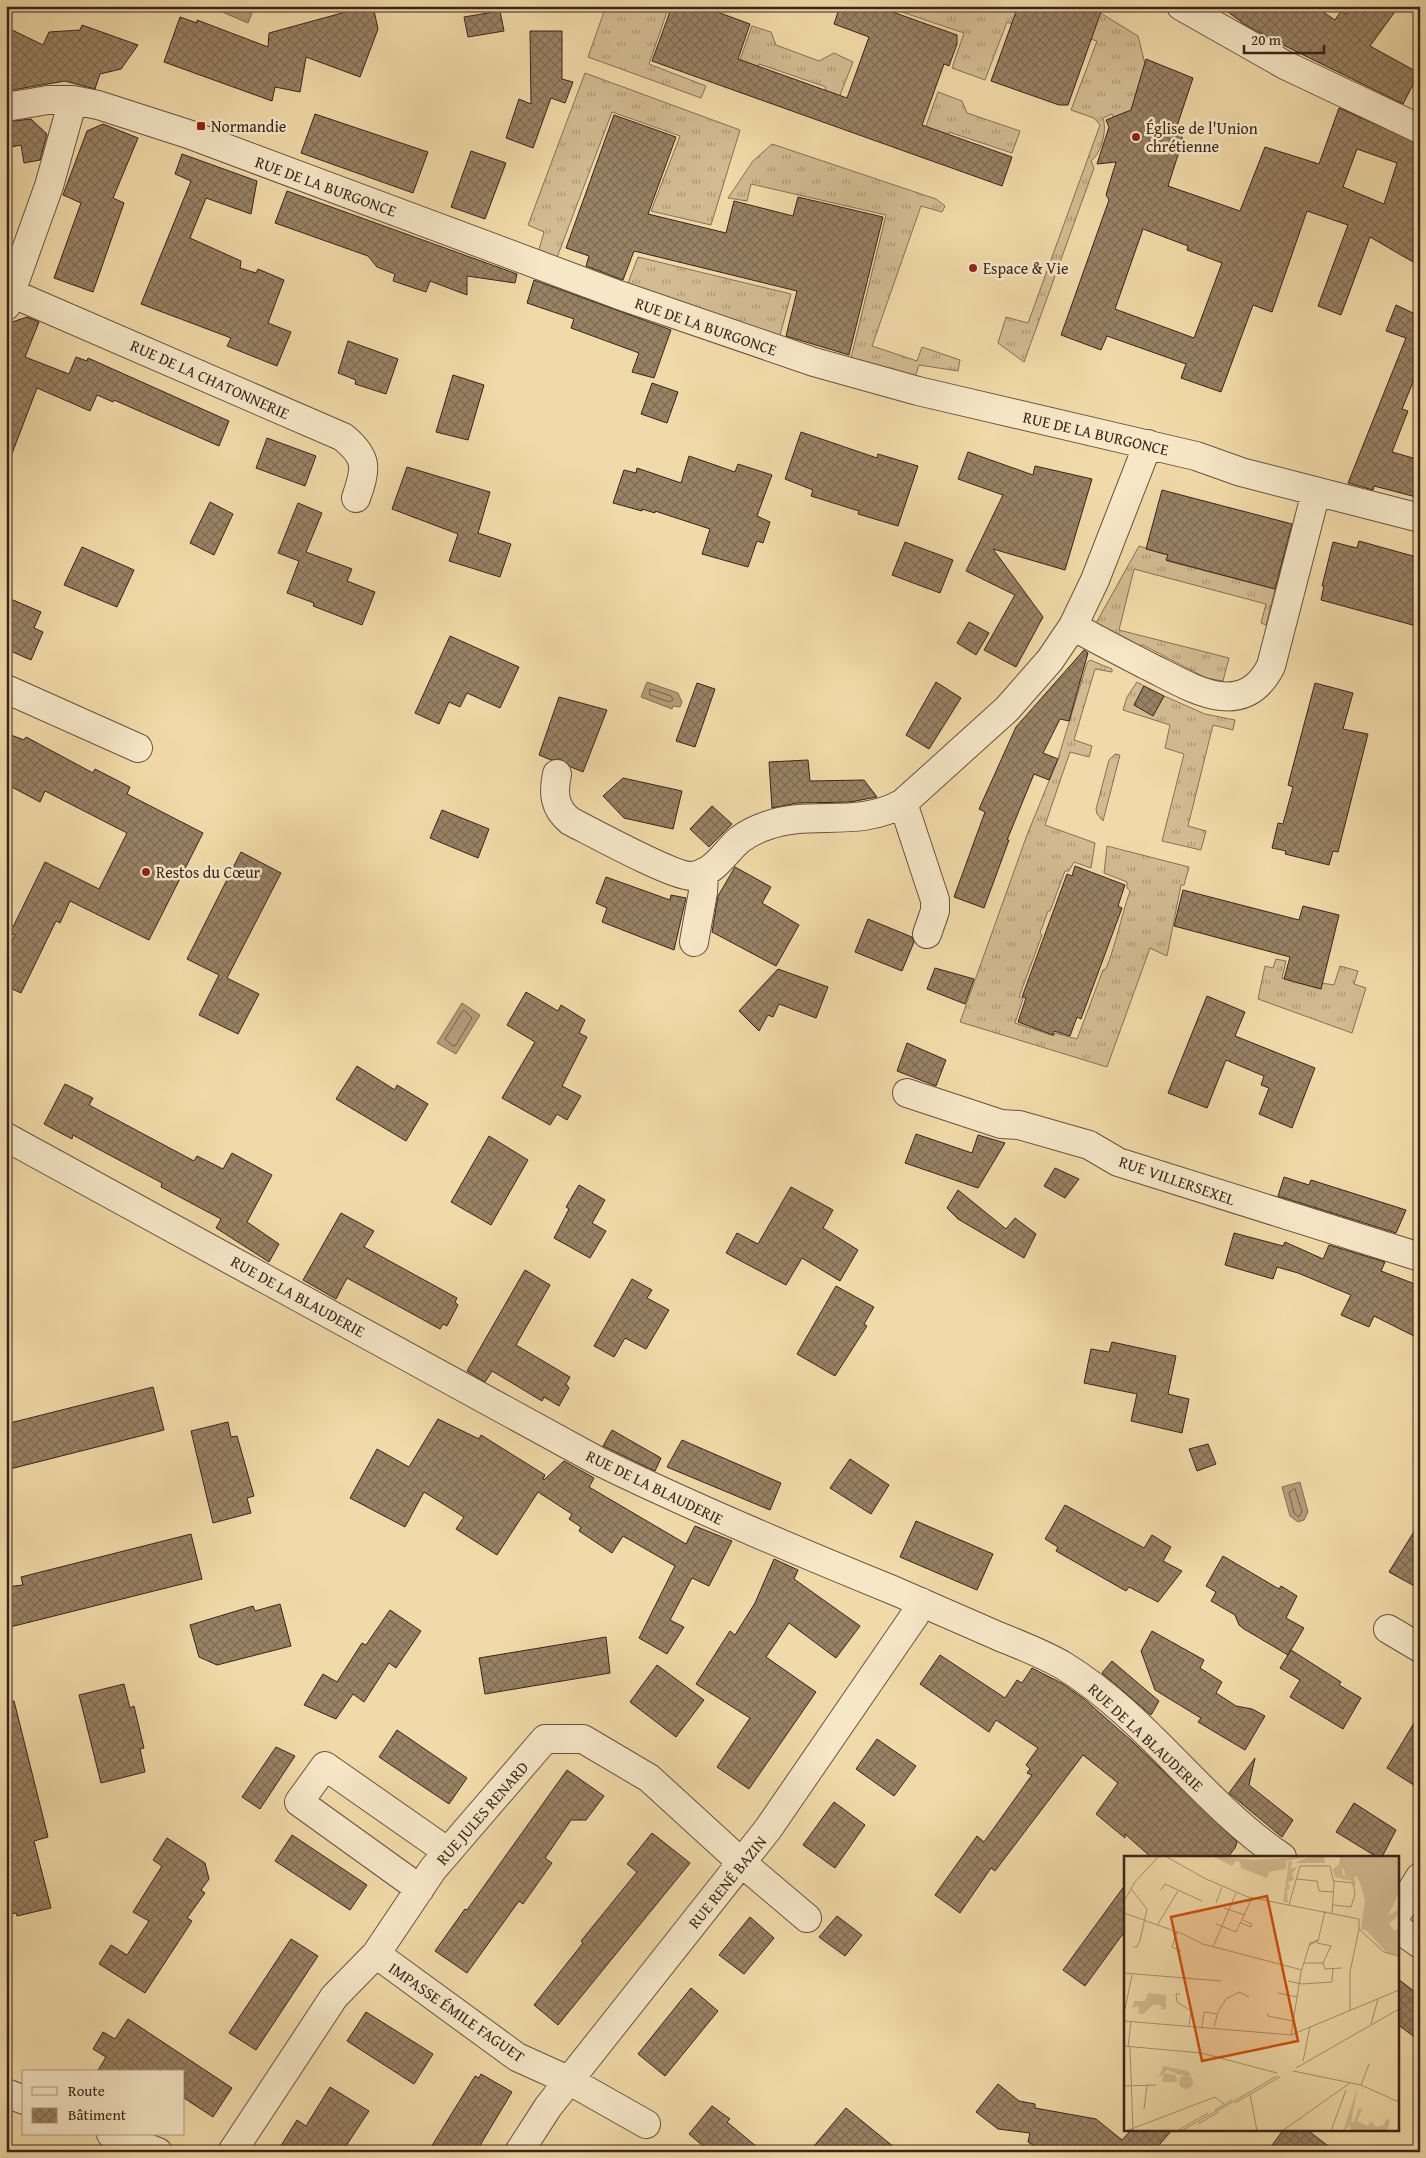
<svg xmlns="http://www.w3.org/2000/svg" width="1426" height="2158" viewBox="0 0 1426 2158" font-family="'Gentium Book Plus',serif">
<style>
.grass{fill:url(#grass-tufts);stroke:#867056}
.water{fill:#b39c79;stroke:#836c53}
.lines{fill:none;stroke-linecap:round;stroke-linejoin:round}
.shore{stroke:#76604a;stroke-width:1}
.building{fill:url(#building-cross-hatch);stroke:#3a241b;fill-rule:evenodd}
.minor-casing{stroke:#68523e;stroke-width:30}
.minor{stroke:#f6e7c7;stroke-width:28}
.poi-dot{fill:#8f2418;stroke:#f6e7c7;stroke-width:2}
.labels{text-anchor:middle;stroke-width:5;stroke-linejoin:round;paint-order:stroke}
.poi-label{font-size:16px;fill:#3a241b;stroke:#f6e7c7;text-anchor:start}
.street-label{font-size:16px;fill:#3a241b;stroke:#f6e7c7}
.inset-road{fill:none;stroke:#a89170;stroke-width:1}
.view{fill:#ce510e;fill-opacity:0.15;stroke:#ce510e;stroke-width:2.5}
.inset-edge{fill:none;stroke:#3a241b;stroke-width:2.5}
</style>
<defs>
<pattern id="grass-tufts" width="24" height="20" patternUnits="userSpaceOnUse" patternTransform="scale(1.25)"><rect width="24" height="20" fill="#d2bb91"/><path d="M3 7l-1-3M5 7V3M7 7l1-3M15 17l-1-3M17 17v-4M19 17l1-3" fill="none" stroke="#ab9876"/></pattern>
<pattern id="building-cross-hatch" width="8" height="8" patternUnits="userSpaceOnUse" patternTransform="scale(1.25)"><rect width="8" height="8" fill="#998365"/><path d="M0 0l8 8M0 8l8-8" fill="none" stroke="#7e6b52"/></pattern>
</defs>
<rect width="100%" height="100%" fill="#f1daa9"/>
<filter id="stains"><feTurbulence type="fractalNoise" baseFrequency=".004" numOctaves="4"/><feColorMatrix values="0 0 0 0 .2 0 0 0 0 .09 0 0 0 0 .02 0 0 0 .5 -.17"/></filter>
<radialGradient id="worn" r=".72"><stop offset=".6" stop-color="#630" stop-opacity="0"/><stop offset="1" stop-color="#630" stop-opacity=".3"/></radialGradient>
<path class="grass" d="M606,6H669L649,64L706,86L701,98L588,57Z
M884,6H1089L1138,36L1146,68L1126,125L1116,123L1112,114L1103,118C1107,131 1102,152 1091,161L1094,168L1024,362L998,343L1006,317L1028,323L1100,125L1094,118L1071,110L1097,41L1057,28L1053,39L1007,22L985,80L952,68L964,33Z
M752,26L771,32L776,45L819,61L834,53L853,62L837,103L816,119L826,87L759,64L748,95L730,88Z
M585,73L740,130L711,225L651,211L680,136L612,112L555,263L537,256L544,232L528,225Z
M938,92L962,101L967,113L1020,131L1012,153L949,132L939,162L916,155Z
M772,144L936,199L945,206L942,212L921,206L872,346L917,361L922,347L960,360L958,371L919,365L915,377L850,362L886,215L751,184L747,201L728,198L753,161Z
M638,257L791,294L779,339L626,288Z
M1139,546L1168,555L1167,561L1275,589L1266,625L1261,623L1266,604L1134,569L1119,630L1229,658L1223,681L1206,678L1143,645L1138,646L1095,625Z
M1090,660L1112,669V672L1095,669L1074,740L1092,746L1089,757L1070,752L1045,825L1095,843L1091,868L1074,862L1069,871H1065L1050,911H1048L1040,933L1042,935L1019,997L1023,999L1015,1023L1054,1036L1055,1033L1077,1039L1103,970L1106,969C1116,944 1121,917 1130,891L1127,888V882L1104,873L1107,846L1189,867L1184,885H1181L1167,956L1150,948L1107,1067L960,1022L1027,835L1058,759L1087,663Z
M1137,682L1144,686L1134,705L1153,715L1164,696L1205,714L1235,720L1233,730L1213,725L1188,826L1206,831L1201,850L1162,841L1184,754L1165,748L1170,725L1123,710L1127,697Z
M1115,754L1120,755L1103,821L1097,814L1096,809L1109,760Z
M1276,959L1286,961L1282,978L1321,989L1322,983L1334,985L1340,966L1358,971L1354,984L1366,988L1352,1033L1258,999L1265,966L1273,968Z"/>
<path class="water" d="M215,6H250L254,8L248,23L215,9Z
M647,682L678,693L682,702L680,707L673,706L672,709L641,697Z
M462,1003L480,1015L456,1054L437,1043Z
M1300,1482L1308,1512L1304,1520L1298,1522L1290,1516L1282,1487Z"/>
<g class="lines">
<path class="shore" d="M650,689L671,696L673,700L669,702L650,695Z
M465,1011L472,1018L456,1045L453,1046L445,1039L462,1012Z
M1295,1489L1302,1512L1299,1517L1294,1513L1289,1493Z"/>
</g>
<path class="building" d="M344,6H373L378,29L360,77L306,57L300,92L275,87L272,101L164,62L180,17L197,23V20L268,47L269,33L342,13Z
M672,6H701L750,24L738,59L847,98L869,37L834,24L840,6H876L957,35V44L949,66L944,64L922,125L1012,157L1002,186L652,61Z
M1018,6H1103L1068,105H1059L991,81Z
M1220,6H1314L1335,20L1341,11L1347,14L1354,6H1399L1370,46L1419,73L1403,104L1275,41L1244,24Z
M500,11L504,31L468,37L464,17Z
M82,25L138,45L121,69L100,74L95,89L65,81L6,91V27L43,45L49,32L80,30Z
M530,31H562V79L573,82L565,103L551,98L533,148L506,138L519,99L531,104Z
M1146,59L1193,78L1177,126L1187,149L1179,152L1168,186L1240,211L1265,147L1319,164L1339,108L1420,144V266L1370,237L1341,315L1318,306L1348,225L1307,211L1272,312L1253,305L1221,392L1181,378L1186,364L1107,336L1101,350L1061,335L1109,200L1106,195L1116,162L1097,164L1109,127L1106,120L1131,110ZM1357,149L1397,163L1384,204L1343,187ZM1143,229L1188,246L1187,250L1222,263L1194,338L1115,309Z
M315,114L428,152L413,193L301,153Z
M614,115L676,137L648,214L726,233L734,201L793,216L798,197L883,217L849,355L786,336L797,291L634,251L623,280L586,266L589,256L566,248Z
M31,119L47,134L40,160L24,163L21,145L6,148V122Z
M103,124L138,138L113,198L124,203L93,292L54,278L81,203L63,195L87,131Z
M471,151L506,163L485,219L451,207Z
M182,154L257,181L251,214L206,198L190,238L241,261L240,268L256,273L258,269L284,280L268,323L291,332L277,366L227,346L231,338L141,304L191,181L175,174Z
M287,191L517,274L515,283L467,276V295L430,281L426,292L393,281L395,274L377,267L368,256L275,223Z
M534,280L671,330L654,378L632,372L639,353L571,328L574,319L527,303Z
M1396,305L1415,314L1420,306V365L1402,409L1408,411L1392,452L1420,460V498L1374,486L1373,490L1348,483L1406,338L1386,331Z
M27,317L39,322L25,357L69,374L76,357L87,361L88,358L229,421L219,446L114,400L113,402L97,395L90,411L37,388L8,464H6V324Z
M348,341L398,359L386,394L355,384L356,380L338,373Z
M453,375L484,385L468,440L436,432Z
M652,383L678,392L667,423L641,414Z
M801,432L877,458L878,454L918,466L898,526L858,514L859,511L811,496L813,490L785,479Z
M267,438L316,456L305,486L256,468Z
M968,452L1033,475L1035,466L1092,479L1065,570L993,549L1043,617L1016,667L984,650L1015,595L966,571L1003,495L958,479Z
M689,456L735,472L738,464L772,475L757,516L770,522L763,543L757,541L748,567L702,554L710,529L655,511V513L642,509V511L613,503L624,470L636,473L637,468L681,483Z
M407,467L490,492L478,533L511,544L500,577L449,561L458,534L392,509Z
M1162,490L1292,524L1275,589L1166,560L1168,555L1146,549Z
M210,502L233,514L214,555L190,543Z
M298,503L322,513L306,552L352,569L347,581L375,592L362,625L313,606L314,603L287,593L299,561L278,553Z
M1359,541L1420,558V627L1321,600L1324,586H1322L1333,542L1357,548Z
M905,542L953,560L940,593L892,575Z
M82,547L134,570L117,607L64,585Z
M6,597L41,612L34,628L43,632L31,660L6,649Z
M969,622L989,633L976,655L957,643Z
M450,636L519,667L500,708L467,693L460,707L449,702L439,724L415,713Z
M1084,650L1088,653L1069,721L1060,719L1043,753L1058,759L1049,780L1034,774L1007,840H1009L984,908L954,897L985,812L979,809L1016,727Z
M936,682L961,698L929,749L906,735Z
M697,683L715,689L695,747L676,741Z
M1315,683L1353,693L1343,729L1368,734L1338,852L1333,851L1329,865L1285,854L1286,851L1272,848L1278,823L1283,824L1293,787L1288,785Z
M1144,686L1164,696L1153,716L1134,705Z
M559,697L607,710L583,772L571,767L560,759L551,760L539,755Z
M6,733L24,740L26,737L93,773L95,769L130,787L127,794L203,833L149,940L70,901L60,923L56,921L21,993L6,986V953L15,935L10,933L45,862L99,889L127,833L45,791L40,802L6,784Z
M808,760L810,781L864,780L877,797L850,802L797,803L772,808L769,762Z
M623,778L682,791L673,829L624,818L603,796Z
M712,806L732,824L709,847L690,829Z
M442,810L489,829L478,858L430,838Z
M241,852L281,873L227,978L259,994L238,1034L199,1015L219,975L187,959Z
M1075,866L1125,885L1118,906L1122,908L1081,1019L1077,1017L1070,1036L1054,1031L1053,1035L1018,1022L1026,998L1022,997L1067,874L1072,876Z
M735,867L771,887L762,903L799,925L776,966L712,932L718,896Z
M606,877L670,900L671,895L686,898L674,950L602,922L607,908L596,903Z
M1183,890L1299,920L1303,906L1339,915L1321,989L1284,979L1290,957L1174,926Z
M868,919L912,937L914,942L902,971L855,952Z
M935,968L974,979L965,1004L927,989Z
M778,969L828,987L816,1018L779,1004L773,1017L768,1015L759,1031L739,1011Z
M526,992L558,1011L561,1005L585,1020L579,1033L587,1037L562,1086L581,1096L567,1120L557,1114L550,1125L502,1098L535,1042L507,1025Z
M1207,996L1245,1012L1235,1036L1315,1068L1292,1128L1259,1114L1269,1088L1261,1085L1264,1076L1226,1060L1207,1108L1168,1093Z
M907,1043L946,1060L936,1086L897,1071Z
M357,1066L395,1090L397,1085L428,1104L406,1141L336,1099Z
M65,1084L93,1098L89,1105L194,1161L197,1156L223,1169L232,1153L272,1175L247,1222L279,1244L269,1262L216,1228L221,1219L161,1187L162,1183L102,1151L73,1135L72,1139L44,1124Z
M916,1134L972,1153L978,1135L1005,1143L978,1188L905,1163Z
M489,1136L528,1160L491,1225L451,1202Z
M1055,1168L1079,1179L1065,1198L1044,1186Z
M1284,1177L1309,1185L1311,1180L1406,1210L1396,1233L1278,1196Z
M579,1185L605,1200L592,1223L606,1231L590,1258L554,1238L569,1209L566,1207Z
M791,1187L833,1210L823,1228L858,1250L840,1281L802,1258L786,1285L726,1253L737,1233L758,1244Z
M958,1190L1006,1229L1015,1218L1036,1234L1024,1258L958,1219L947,1208Z
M341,1213L374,1231L364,1247L457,1298L455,1302L458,1305L447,1326L443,1324L440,1329L347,1278L336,1299L303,1280Z
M1234,1233L1283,1246L1285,1242L1323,1259L1329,1245L1385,1262L1381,1271L1420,1286V1339L1374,1316L1369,1327L1341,1315L1351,1295L1298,1273L1277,1267L1273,1279L1225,1265Z
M525,1270L550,1285L516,1345L570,1377L566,1384L569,1388L559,1406L544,1397L542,1401L492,1371L485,1382L467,1371Z
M632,1279L652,1290L647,1298L669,1310L646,1349L625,1338L614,1357L594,1346Z
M836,1286L874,1307L864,1324L867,1326L835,1376L797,1354Z
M1112,1342L1176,1356L1168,1394L1189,1399L1182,1433L1131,1421L1137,1394L1084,1383L1091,1349L1109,1352Z
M153,1387L164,1430L6,1470V1424Z
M438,1419L479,1439L481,1435L545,1475L543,1479L544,1480L564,1461L594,1478L589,1487L686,1544L695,1526L732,1541L709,1586L692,1578L670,1620L684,1627L667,1654L639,1638L675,1566L623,1536L612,1553L579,1531L581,1527L569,1519L572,1514L538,1492L497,1555L456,1529L464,1517L424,1492L405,1527L350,1498L377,1449L409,1467Z
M228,1422L231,1437L237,1436L254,1496L247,1498L251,1513L213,1523L191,1431Z
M612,1430L661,1458L655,1471L603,1446Z
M682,1440L781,1483L770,1510L667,1467Z
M1208,1444L1216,1464L1197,1471L1189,1449Z
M850,1459L889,1485L871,1514L830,1488Z
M1065,1505L1144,1548L1152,1535L1171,1547L1163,1561L1182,1571L1158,1602L1129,1587L1126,1591L1056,1551L1058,1547L1045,1539Z
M916,1521L993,1554L977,1590L900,1557Z
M1420,1522V1589L1389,1572Z
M191,1534L202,1579L6,1628V1587L23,1585L21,1577Z
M1223,1556L1279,1589L1281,1586L1297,1596L1286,1618L1304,1628L1288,1655L1244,1629L1239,1625L1235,1615L1211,1601L1216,1592L1206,1586Z
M774,1559L798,1570L794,1579L860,1626L836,1658L789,1623L766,1657L816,1692L749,1789L717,1767L750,1718L696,1684L730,1631L735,1635L755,1603Z
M280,1604L291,1646L217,1665L199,1657L190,1625L253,1606L255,1611Z
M390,1610L421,1631L396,1668L389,1663L364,1702L353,1694L336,1719L304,1705L323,1674L337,1682L362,1643L366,1645Z
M1152,1631L1204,1660L1200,1668L1222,1682L1216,1693L1236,1706L1252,1709L1265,1716L1245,1750L1198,1722L1201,1718L1155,1690L1141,1651Z
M606,1637L610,1673L485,1694L479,1658Z
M1291,1650L1341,1682L1339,1685L1361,1698L1343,1729L1290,1697L1300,1680L1280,1668Z
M940,1655L1005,1698L1017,1680L1022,1683L1032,1668L1063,1684L1084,1699L1134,1743L1237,1842L1235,1848L1228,1857H1151L1125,1834V1838L1096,1814L1118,1783L1083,1755L995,1871L991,1868L960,1913L935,1895L977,1836L984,1842L1032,1775L1027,1773L1030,1769L1026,1765L1038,1748L996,1720L989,1732L920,1684Z
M1112,1661L1159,1701L1151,1715L1102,1673Z
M657,1665L704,1700L676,1737L630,1702Z
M124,1684L130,1708L134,1706L144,1748L140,1749L145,1772L101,1783L79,1695Z
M14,1701L48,1837L34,1841L51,1908L17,1916L16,1913L6,1915V1702Z
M1420,1713V1789L1387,1768Z
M397,1730L467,1778L449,1804L379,1757Z
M877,1739L916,1766L894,1796L856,1769Z
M276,1747L295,1756L260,1809L242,1797Z
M1255,1758L1249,1785L1293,1820L1282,1837L1229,1793Z
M567,1770L604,1796L586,1820H571L545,1858L552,1863L523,1904L519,1901L467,1973L435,1951L465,1909L467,1910Z
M834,1802L865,1825L835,1868L803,1845Z
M1354,1803L1396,1830L1382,1857H1377L1336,1832Z
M652,1833L690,1863L558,2025L534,2005L583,1943L581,1941L637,1872L627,1864Z
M292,1835L367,1885L350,1910L275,1861Z
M167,1838L205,1863L209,1879L201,1890L205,1893L187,1918L192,1921L145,1993L99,1964L111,1945L127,1955L149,1921L133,1912L162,1866L153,1860Z
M1125,1885V1931L1085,1986L1063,1970Z
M837,1916L862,1935L845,1956L819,1937Z
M750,1917L774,1938L744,1974L719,1955Z
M291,1939L318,1956L256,2050L229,2033Z
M1397,1978L1420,1996V2041L1397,2024Z
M691,1988L718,2011L665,2076L638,2054Z
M366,2012L433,2054L414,2084L347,2041Z
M128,2019L232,2088L213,2117L184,2098V2072H97L106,2057L93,2049L103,2032L115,2039Z
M481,2074L512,2092L476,2152H428L475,2076L479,2078Z
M998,2084L1019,2101L1035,2104V2108L1096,2119L1122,2140L1132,2129H1173L1153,2152H1040L1038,2148L1028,2142L1030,2133L998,2129L976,2112Z
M330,2087L369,2111L342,2152H277L297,2120L306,2126Z
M712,2106L730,2119L727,2122L763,2152H710L689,2134Z
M846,2108L900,2152H809Z
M1284,2129H1306L1336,2152H1267Z"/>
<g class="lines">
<defs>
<path id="minor" d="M1181,6L1285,65L1420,129
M6,107L48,100H73L98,105L188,134L619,295L814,362L918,391L1196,456L1241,472L1420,518
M11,293L343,437C369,458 366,469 356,498
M6,306L49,186L73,100
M1073,626C1097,640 1123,653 1148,666C1189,686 1242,723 1271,666L1316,492
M6,689L138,748
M557,774C553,793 554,808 570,821C592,832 672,876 691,876C713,875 725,852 739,840C747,834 757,829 766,826C810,809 857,829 903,803L1007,709L1050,660L1073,626L1095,580L1148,444
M903,803L935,900V911L927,934
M694,942L703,892L704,872
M907,1093L1001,1124L1019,1125L1089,1145L1118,1162L1420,1257
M6,1137L596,1460C694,1508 794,1550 895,1591C929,1606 964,1621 998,1636C1020,1645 1044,1654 1064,1666C1147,1717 1202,1803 1282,1857
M1388,1629L1420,1648
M420,1889L299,1802L325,1766L448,1852
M1397,1914L1420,1877
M1397,1928L1420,1944
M376,1954L517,2057L570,2081L646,2124
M6,2093L24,2100
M111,2134L158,2152
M232,2152L334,1997L376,1954L433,1869L545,1739H583L649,1778L742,1863L807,1918
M519,2152L548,2107L768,1829L915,1615L921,1602"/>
</defs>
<use href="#minor" class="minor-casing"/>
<use href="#minor" class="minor"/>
</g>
<g class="poi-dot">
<rect x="196" y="121" width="10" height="10" rx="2.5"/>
<circle cx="1136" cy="137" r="5"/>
<circle cx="973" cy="268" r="5"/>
<circle cx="146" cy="872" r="5"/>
</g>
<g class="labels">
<g class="poi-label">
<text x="211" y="132">Normandie</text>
<text x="1146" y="134">Église de l'Union<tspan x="1146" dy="18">chrétienne</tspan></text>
<text x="983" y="274">Espace &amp; Vie</text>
<text x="156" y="878">Restos du Cœur</text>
</g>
<g class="street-label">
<text transform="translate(326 186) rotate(20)" y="6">RUE DE LA BURGONCE</text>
<text transform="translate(706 326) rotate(19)" y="6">RUE DE LA BURGONCE</text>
<text transform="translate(210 379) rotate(24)" y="6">RUE DE LA CHATONNERIE</text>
<text transform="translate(1096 433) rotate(13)" y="6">RUE DE LA BURGONCE</text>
<text transform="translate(1177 1180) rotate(19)" y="6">RUE VILLERSEXEL</text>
<text transform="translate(298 1296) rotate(29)" y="6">RUE DE LA BLAUDERIE</text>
<text transform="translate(655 1487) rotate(26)" y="6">RUE DE LA BLAUDERIE</text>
<text transform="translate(1146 1737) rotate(43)" y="6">RUE DE LA BLAUDERIE</text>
<text transform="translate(482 1813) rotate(-49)" y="6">RUE JULES RENARD</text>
<text transform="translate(727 1882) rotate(-51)" y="6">RUE RENÉ BAZIN</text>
<text transform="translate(457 2012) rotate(35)" y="6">IMPASSE ÉMILE FAGUET</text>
</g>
</g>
<g transform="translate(1124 1856)">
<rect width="275" height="275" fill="#f1daa9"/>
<path d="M200,0L201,7H171L184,1ZM165,4L169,7L166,12H173L168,17L170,24L164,26L166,33H163L164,47L159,46ZM224,10L231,23L232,30L226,24L211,21L209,13L218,12L220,23L228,22ZM24,137L42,139V153L34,154L38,152L35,148L29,149L19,158H15L14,150L8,152L10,145H21ZM39,210L64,215L68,219H56L43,214L35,222Z" fill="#d2bb91"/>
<path d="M88,0L131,4L187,0L163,5L162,13L145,16L143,22L117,12L116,6L112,5L108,10ZM209,0H275V36L264,60L275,53V59L265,68L271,75L275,71V99L264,98L243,75L237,73L241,44L236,27L232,20L225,24L217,23L221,19L220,13H209L215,8L216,1ZM234,230L227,266H230L235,252L238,253L233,265L244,270L247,265L252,271L260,269L262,263L266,264L263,275H228L226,270L219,275Z" fill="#d2bb91"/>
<path d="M40,217L52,219L53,226H38ZM55 226a7 7 0 1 1 14 0a7 7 0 1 1-14 0Z" fill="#d2bb91"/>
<path class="inset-road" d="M41,0L82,23L124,41L235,63V73L226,116V154M120,0H154M172,23L193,25L195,35L210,36M7,33L23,53L16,84L13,91H9M37,34L41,28L78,45M0,45L11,26L35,0M92,47L98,31M165,49L176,10H206L210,27L208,57M209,49L227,51L231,38L229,27L210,25M100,52L121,59M0,57L59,78L79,88L178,114M117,67L127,71L128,68L119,64M34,68L54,35M92,68L112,76L128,42M235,73L260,96L275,100M53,76L48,91L57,95M193,87L207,90L199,107M185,89L194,85L201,55M89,91L112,37M180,107H199M199,107L201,113L218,112M0,117L97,125M164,125L178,128L208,126L209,113M154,137L173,141M56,138H52L53,146L67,155L65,170M143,157L144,160L169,165M0,158L8,119M0,165L167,179L275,134M247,168L254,143M78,171L80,156L93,158M90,171L94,156L102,143L115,136L125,141M167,179L177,116L186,87L194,84M0,190L77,197L153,217M4,191L7,165M6,191L9,275M179,205L186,171M172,212L275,153M169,215L237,229L275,246M237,229L245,208M0,230L32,229M126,238L133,275M111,247L156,221M20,253L23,230M91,254L108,244M93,255L153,220M74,268L95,256M59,274L94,254M2,275L91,241L101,249M53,275L84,257M158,275L226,227M207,275L222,234"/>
<path class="view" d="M143,40L174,185L78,205L47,61Z"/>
<rect width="275" height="275" class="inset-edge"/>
</g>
<rect width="1426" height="2158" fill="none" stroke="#f1daa9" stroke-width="25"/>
<rect x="8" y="8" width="1411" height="2143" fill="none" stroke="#3a241b" stroke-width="2.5"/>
<rect x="12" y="12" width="1401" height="2133" fill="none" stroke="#3a241b"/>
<rect x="22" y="2070" width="162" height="65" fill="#f6e7c7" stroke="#ab9982"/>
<rect x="32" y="2087" width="25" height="8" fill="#f6e7c7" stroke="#ab9982"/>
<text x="68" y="2096" font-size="15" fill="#3a241b">Route</text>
<rect x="32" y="2108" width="25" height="15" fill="url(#building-cross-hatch)" stroke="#ab9982"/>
<text x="68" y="2120" font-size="15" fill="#3a241b">Bâtiment</text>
<path d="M1244 45v8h80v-8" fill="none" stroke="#3a241b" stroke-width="2.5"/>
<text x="1251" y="45" font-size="15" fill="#3a241b" stroke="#f6e7c7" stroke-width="4" paint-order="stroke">20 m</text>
<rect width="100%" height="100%" filter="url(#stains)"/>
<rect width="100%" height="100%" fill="url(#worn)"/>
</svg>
